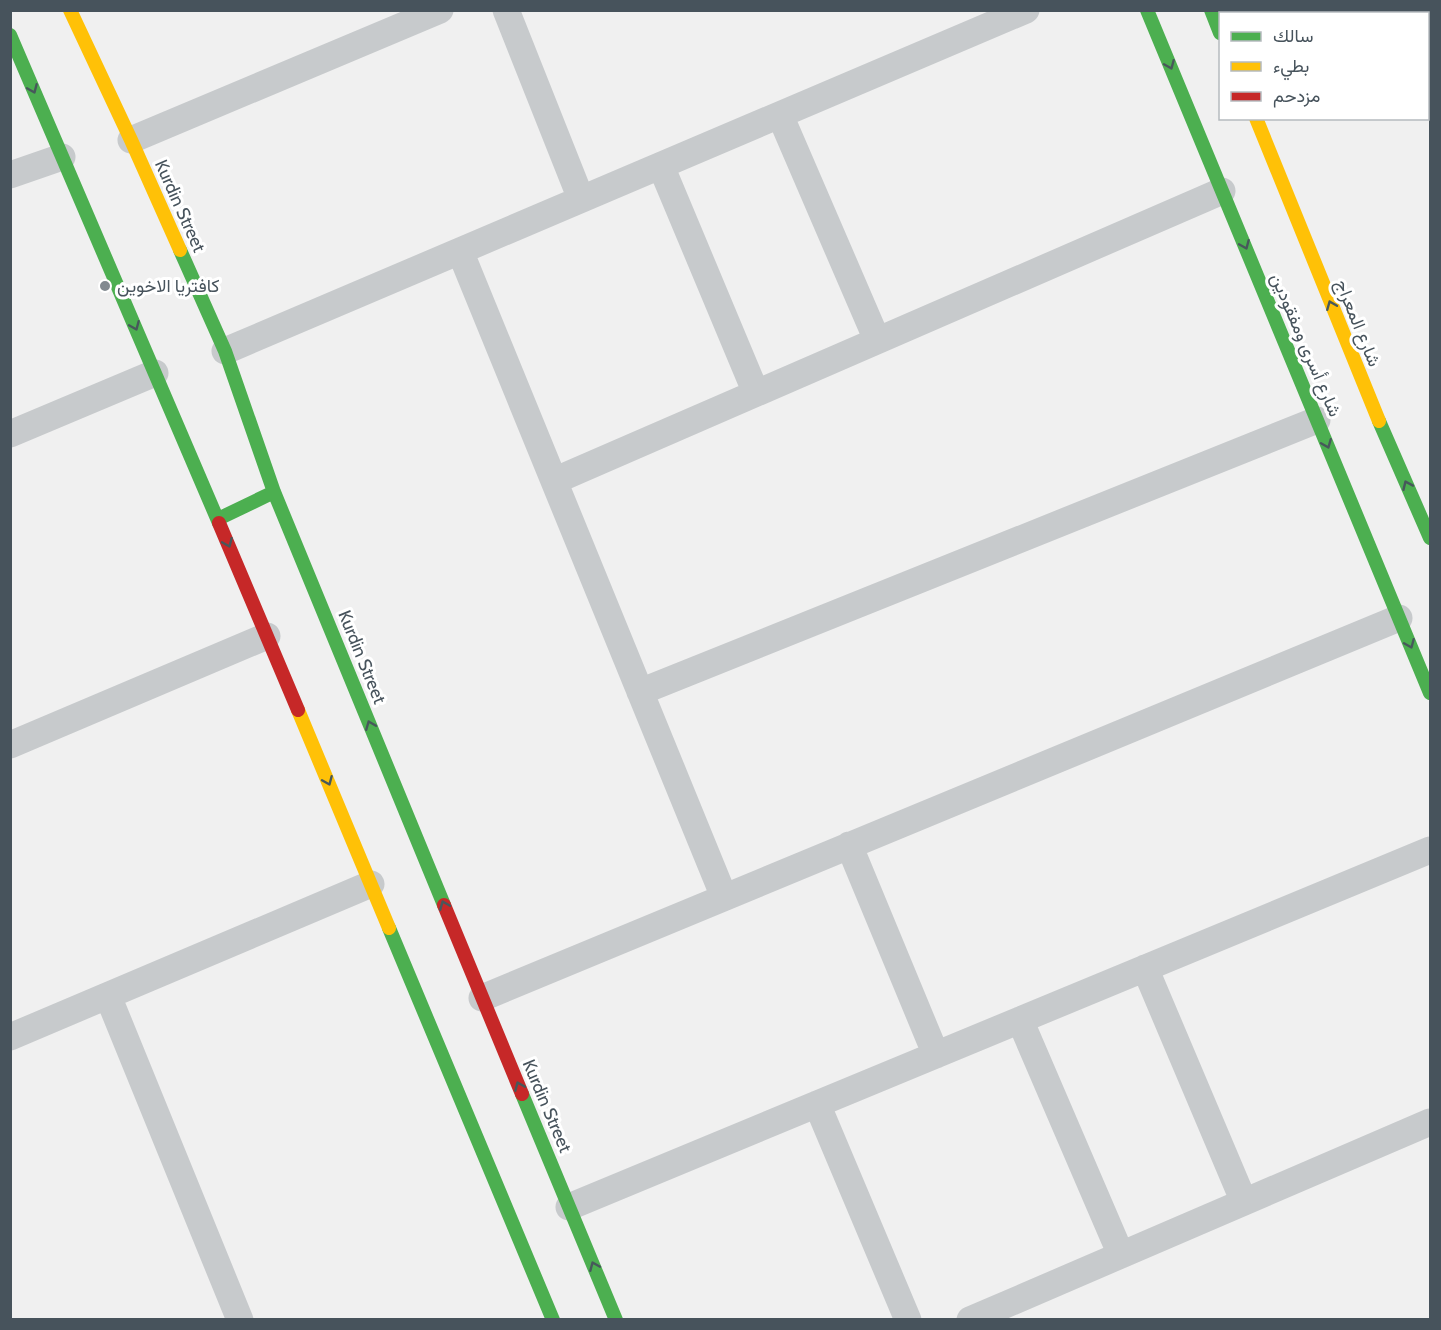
<svg xmlns="http://www.w3.org/2000/svg" width="1441" height="1330" viewBox="0 0 1441 1330" font-family="Cabin,Vazirmatn,sans-serif">
<style>
.lines{fill:none;stroke-linecap:round;stroke-linejoin:round}
.street{stroke:#c7cacc;stroke-width:27}
.fast{stroke:#4caf50;stroke-width:14}
.slow{stroke:#ffc107;stroke-width:14}
.jam{stroke:#c62828;stroke-width:14}
.oneway{stroke:#47585b}
.poi-dot{fill:#828a90;stroke:#fff;stroke-width:2}
.labels{text-anchor:middle;stroke-width:6;stroke-linejoin:round;paint-order:stroke}
.street-label{font-size:18px;fill:#47535c;stroke:#fff}
.poi-label{font-size:18px;fill:#47535c;stroke:#fff;text-anchor:start}
</style>
<rect width="100%" height="100%" fill="#f0f0f0"/>
<g class="lines">
<path class="street" d="M506,10L581,199
M1428,22L1430,20
M780,115L877,340
M131,140L440,10
M661,166L756,393
M10,175L62,157
M460,251L724,897
M225,351L1026,10
M10,434L155,373
M554,481L1222,191
M640,692L1317,420
M10,745L267,636
M849,845L936,1055
M1145,968L1244,1202
M108,996L240,1320
M482,998L1399,618
M1020,1020L1121,1255
M10,1037L371,884
M817,1104L908,1320
M569,1207L1430,850
M970,1320L1430,1122"/>
<path class="fast" d="M1147,10L1430,693
M1211,10L1220,33
M10,35L219,523
M180,250L225,351L274,492L444,905
M1379,421L1430,538
M218,519L274,492
M389,928L553,1320
M522,1094L616,1320"/>
<path class="slow" d="M70,10L131,140L180,250
M1256,118L1379,421
M298,710L389,928"/>
<path class="jam" d="M219,523L298,710
M444,905L522,1094"/>
</g>
<defs><path id="oneway-chevron" d="M-2-3.5L2.5 0L-2 3.5" fill="none" stroke-width="1.6" stroke-linecap="round" stroke-linejoin="round" transform="scale(1.5)"/></defs>
<g class="oneway">
<use href="#oneway-chevron" transform="translate(1170 65) rotate(67)"/>
<use href="#oneway-chevron" transform="translate(33 89) rotate(67)"/>
<use href="#oneway-chevron" transform="translate(1245 245) rotate(67)"/>
<use href="#oneway-chevron" transform="translate(1331 305) rotate(-112)"/>
<use href="#oneway-chevron" transform="translate(135 326) rotate(67)"/>
<use href="#oneway-chevron" transform="translate(1327 444) rotate(68)"/>
<use href="#oneway-chevron" transform="translate(1407 485) rotate(-114)"/>
<use href="#oneway-chevron" transform="translate(228 543) rotate(67)"/>
<use href="#oneway-chevron" transform="translate(1410 644) rotate(67)"/>
<use href="#oneway-chevron" transform="translate(370 725) rotate(-112)"/>
<use href="#oneway-chevron" transform="translate(328 781) rotate(67)"/>
<use href="#oneway-chevron" transform="translate(444 905) rotate(-112)"/>
<use href="#oneway-chevron" transform="translate(519 1086) rotate(-113)"/>
<use href="#oneway-chevron" transform="translate(594 1266) rotate(-113)"/>
</g>
<circle class="poi-dot" cx="105" cy="286" r="6"/>
<g class="labels">
<g class="street-label">
<text transform="translate(180 206) rotate(66)" y="6">Kurdin Street</text>
<text transform="translate(1358 323) rotate(68)" y="6">شارع المعراج</text>
<text transform="translate(1306 345) rotate(67)" y="6">شارع أسرى ومفقودين</text>
<text transform="translate(362 657) rotate(68)" y="6">Kurdin Street</text>
<text transform="translate(547 1106) rotate(67)" y="6">Kurdin Street</text>
</g>
<g class="poi-label">
<text x="117" y="292">كافتريا الاخوين</text>
</g>
</g>
<rect width="1441" height="1330" fill="none" stroke="#47535c" stroke-width="24"/>
<rect x="1219" y="12" width="210" height="108" fill="#ffffff" stroke="#b5babe" stroke-width="1.5"/>
<rect x="1231" y="32" width="30" height="9" fill="#4caf50" stroke="#b5babe" stroke-width="1.5"/>
<text x="1273" y="42" font-size="18" fill="#47535c">سالك</text>
<rect x="1231" y="62" width="30" height="9" fill="#ffc107" stroke="#b5babe" stroke-width="1.5"/>
<text x="1273" y="72" font-size="18" fill="#47535c">بطيء</text>
<rect x="1231" y="92" width="30" height="9" fill="#c62828" stroke="#b5babe" stroke-width="1.5"/>
<text x="1273" y="102" font-size="18" fill="#47535c">مزدحم</text>
</svg>
